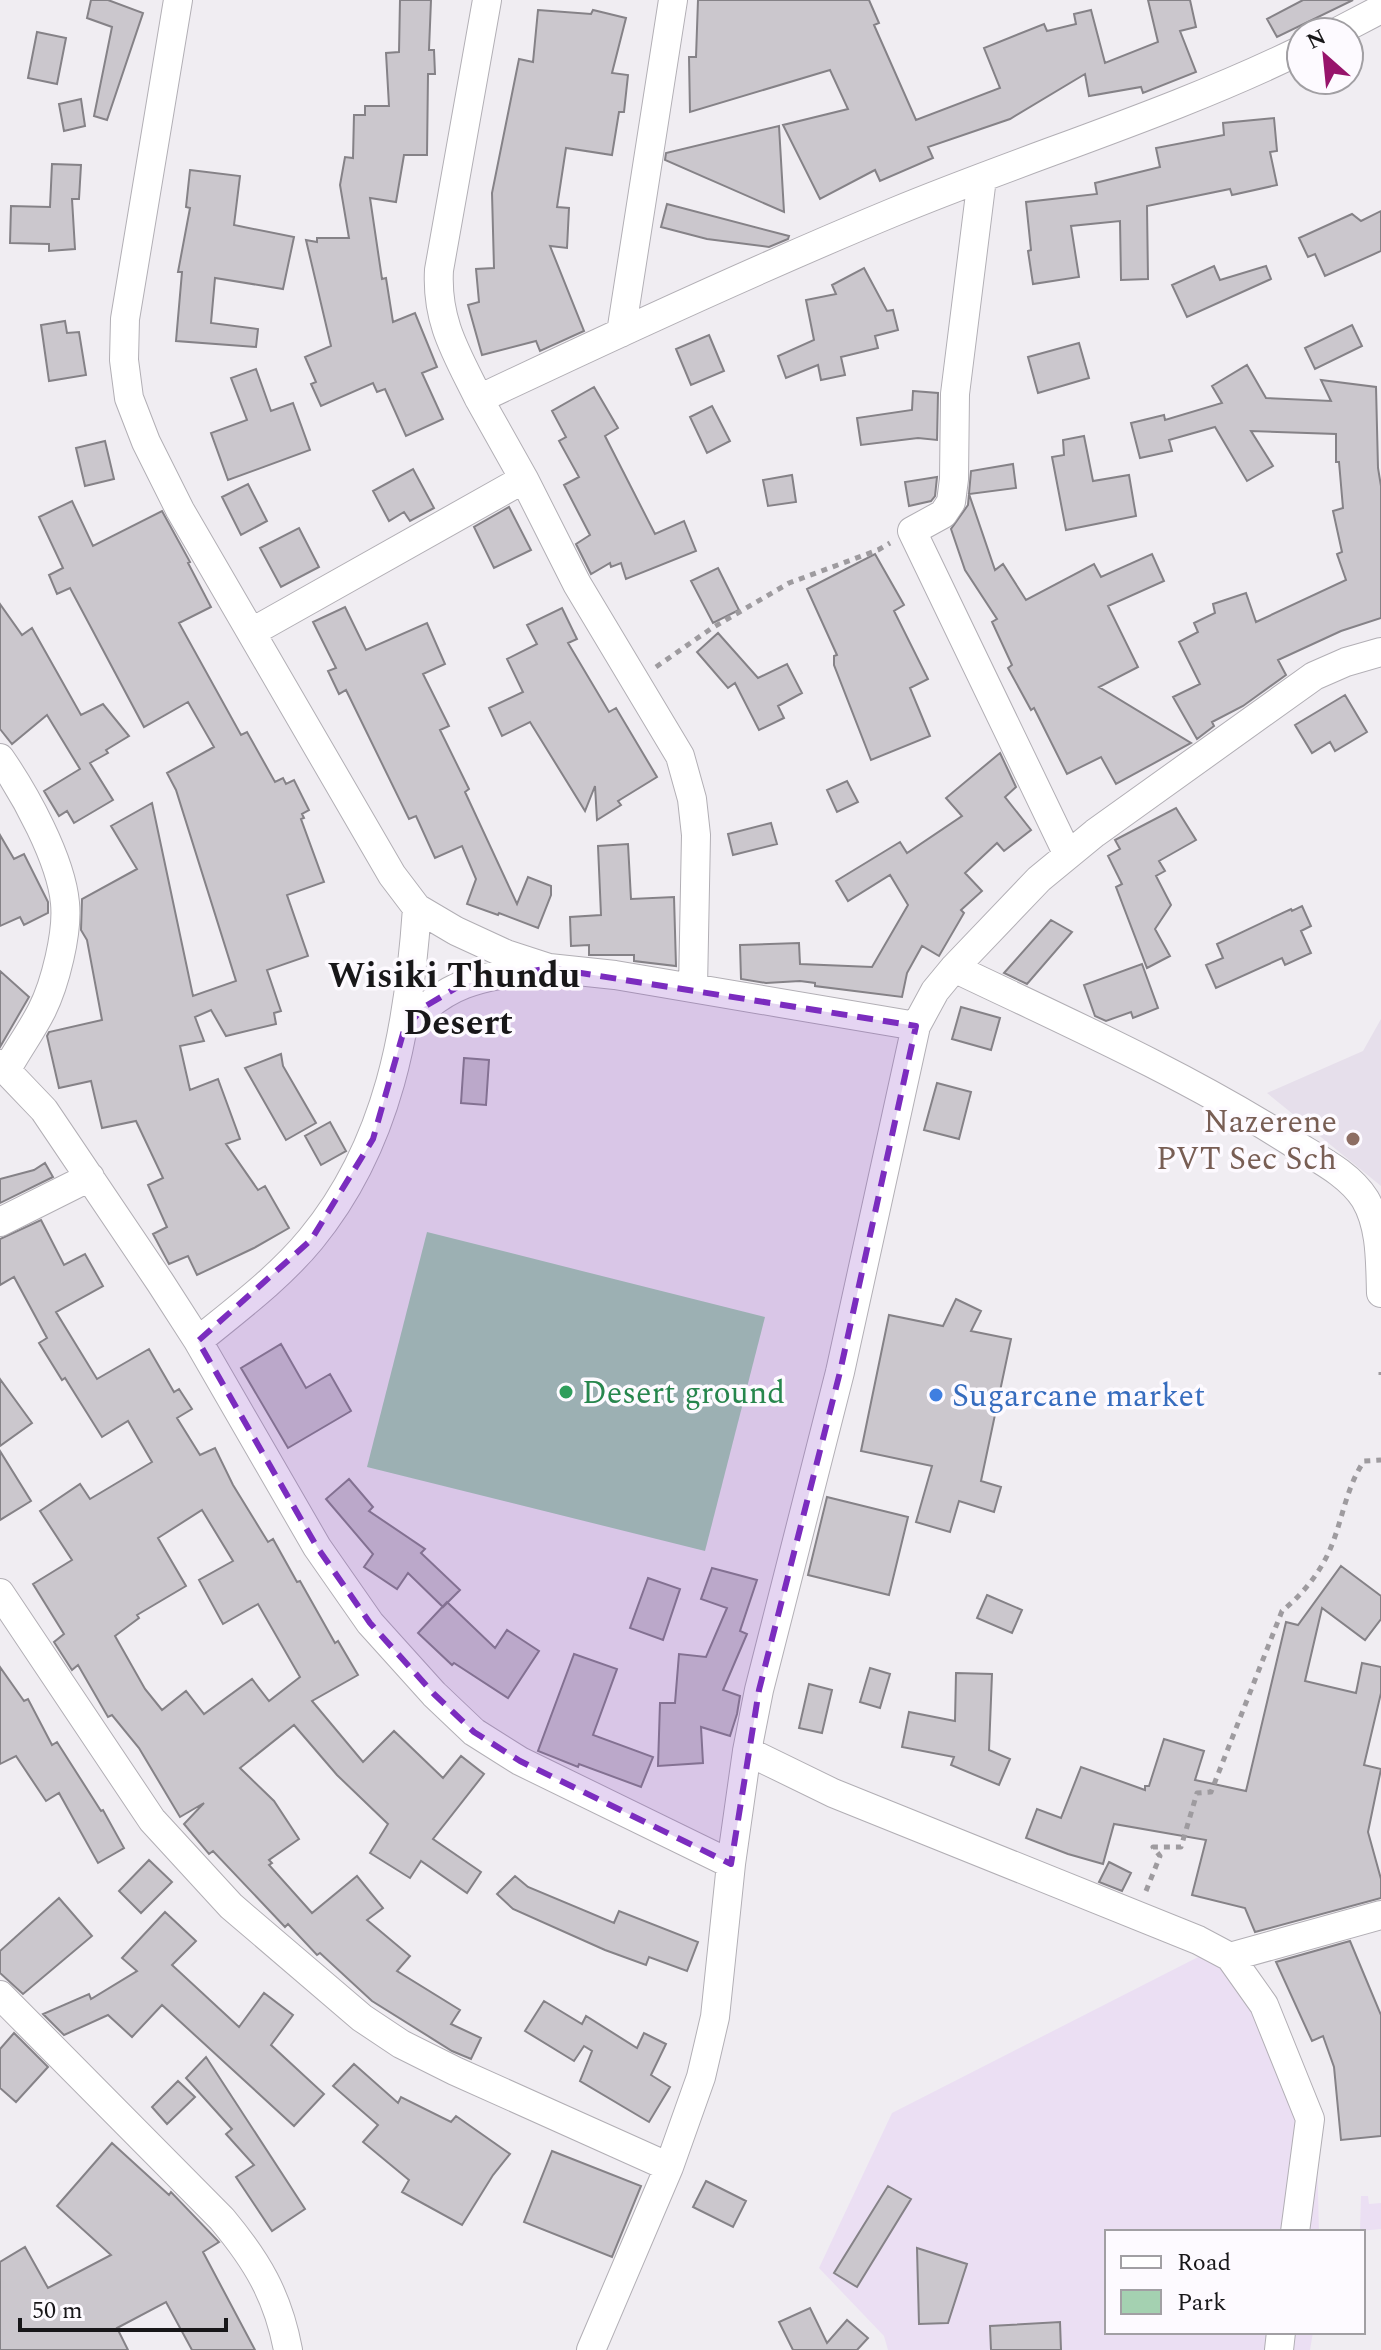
<svg xmlns="http://www.w3.org/2000/svg" width="1381" height="2350" viewBox="0 0 1381 2350" font-family="Spectral,serif">
<style>
.built{fill:#e6dfeb}
.industrial{fill:#ebdff3}
.green{fill:#a4d1b1}
.building{fill:#cbc7cd;stroke:#858287;stroke-width:2;fill-rule:evenodd}
.lines{fill:none;stroke-linecap:round;stroke-linejoin:round}
.minor-casing{stroke:#b2afb5;stroke-width:30}
.path{stroke:#9e9b9f;stroke-width:5;stroke-dasharray:6 6;stroke-linecap:butt}
.minor{stroke:#fff;stroke-width:28}
.marked{fill:#7b2cbf;fill-opacity:0.2;stroke:#7b2cbf;stroke-width:6;stroke-dasharray:16 10;stroke-linejoin:round}
.education-dot{fill:#8d6e63;stroke:#fdfaff;stroke-width:3}
.leisure-dot{fill:#2e9e5b;stroke:#fdfaff;stroke-width:3}
.shop-dot{fill:#3f7fe0;stroke:#fdfaff;stroke-width:3}
.labels{text-anchor:middle;stroke-width:7;stroke-linejoin:round;paint-order:stroke}
.education-label{font-size:32px;fill:#785e54;stroke:#fdfaff;text-anchor:end}
.leisure-label{font-size:32px;fill:#27864d;stroke:#fdfaff;text-anchor:start}
.shop-label{font-size:32px;fill:#366cbe;stroke:#fdfaff;text-anchor:start}
.quarter-label{font-size:36px;font-weight:bold;fill:#181719;stroke:#fdfaff}
</style>
<rect width="100%" height="100%" fill="#f0edf2"/>
<path class="built" d="M1381,1019V1186L1267,1093L1363,1051Z"/>
<path class="industrial" d="M1208,1952L1281,2024L1316,2117L1319,2232H1107V2332H1313L1310,2350H888L884,2336L819,2268L892,2113Z
M1361,2196H1368L1369,2204L1381,2203V2229L1360,2231Z"/>
<path class="green" d="M427,1232L765,1317L705,1551L367,1467Z"/>
<path class="building" d="M91,0H108L143,13L107,120L94,116L112,27L87,18Z
M400,0H431L429,50H434L435,74H428L427,155H404L396,202L370,198L382,279L386,278L393,322L415,313L437,367L422,373L443,419L406,436L385,389L377,392L373,383L321,406L311,384L316,382L305,357L331,346L306,240L317,242V238H349L340,185L345,157L353,158L354,115H365V106H389L386,53L399,52Z
M698,0H869L879,23L874,25L916,120L1000,88L984,48L1044,24L1047,31L1076,24L1074,14L1091,10L1105,63L1158,42L1148,0H1190L1196,27L1180,31L1196,72L1143,93L1141,87L1089,96L1085,74L1010,119L928,147L933,158L880,181L875,170L820,199L783,125L848,109L830,70L690,112L689,57H696Z
M1303,0H1353L1277,37L1267,19Z
M538,10L591,14L593,10L626,18L612,73L628,75L624,112H619L612,155L566,148L557,207L569,208L567,248L550,246L584,331L540,351L536,341L482,355L468,305L479,302L476,269L494,268L492,193L519,59L533,62Z
M37,32L66,38L57,84L28,78Z
M81,99L85,126L64,131L59,104Z
M1274,118L1277,151L1270,152L1277,185L1232,195L1230,189L1147,206L1148,279L1121,280L1120,221L1071,226L1079,277L1033,284L1028,251L1031,250L1026,202L1097,194L1095,183L1160,167L1156,148L1224,135L1223,123Z
M779,126L784,212L665,160L666,153Z
M52,164L81,165L79,199H72L75,249L49,251V244L10,243L11,206L50,207Z
M190,170L240,176L234,225L294,237L283,289L215,278L211,323L258,329L256,347L176,341L182,272H178L190,208L186,207Z
M667,204L789,236L788,239L769,247L707,239L661,227Z
M1381,211V251L1325,276L1315,254L1308,257L1299,238L1352,214L1361,221Z
M1214,266L1220,280L1266,266L1271,279L1187,317L1172,285Z
M864,268L887,311L893,310L898,330L875,336L878,348L841,357L845,375L821,380L818,365L786,378L778,356L814,340L806,300L836,294L832,285Z
M65,321L67,333L79,332L86,375L49,381L41,325Z
M1352,325L1362,346L1315,369L1305,348Z
M709,335L724,371L691,385L676,349Z
M1079,343L1089,378L1038,393L1028,357Z
M1247,365L1266,398L1331,401L1321,380L1376,387L1378,468L1381,486V618L1341,631L1278,660L1286,675L1243,706L1212,722L1214,726L1197,739L1173,697L1200,684L1179,642L1198,632L1194,623L1215,613L1213,604L1246,593L1256,622L1346,580L1337,554L1342,552L1333,511L1343,508L1339,462H1336V434L1251,431L1273,466L1247,481L1215,427L1169,440L1172,451L1140,458L1131,423L1164,415L1165,420L1222,403L1212,386Z
M256,369L271,411L293,403L310,450L228,480L211,433L247,420L231,378Z
M594,387L618,428L605,436L655,534L684,521L696,551L626,579L621,563L611,567L610,563L591,574L576,544L590,535L564,485L579,477L559,441L566,437L552,411Z
M913,391L938,393L937,440L918,438L861,445L857,418L912,410Z
M712,406L730,441L707,453L690,417Z
M1084,436L1093,481L1129,475L1136,516L1066,530L1052,457L1064,455L1063,440Z
M105,441L114,479L85,486L76,448Z
M1013,464L1016,488L969,494L995,570L1003,564L1026,600L1094,564L1101,577L1152,554L1164,581L1108,606L1138,667L1099,687L1191,743L1116,784L1101,757L1067,774L1034,708L1031,710L1008,668L1012,665L992,622L997,619L965,570L951,529L968,505L971,471Z
M413,469L434,508L410,521L404,512L389,521L373,491Z
M792,475L796,502L768,506L763,480Z
M937,477L935,496L931,501L909,506L905,482Z
M248,484L267,521L241,535L222,497Z
M72,501L93,546L162,511L190,562L188,563L211,607L179,623L241,735L247,732L275,782L283,778L286,784L294,780L309,810L302,814L304,818L301,819L324,882L287,895L308,956L267,970L281,1011L274,1013L276,1024L226,1036L211,1010L195,1017L204,1041L180,1046L190,1090L218,1079L240,1139L226,1144L258,1190L265,1186L289,1228L254,1248L197,1275L188,1256L169,1264L153,1234L167,1227L148,1185L163,1178L136,1121L102,1128L91,1081L59,1088L47,1036L49,1032L102,1020L87,940L81,930L82,899L137,869L111,826L152,803L193,996L236,981L176,790L167,773L214,747L188,702L144,727L70,588L57,594L49,575L63,568L39,517Z
M509,507L531,550L494,568L474,527Z
M299,528L319,567L281,587L260,548Z
M875,554L904,605L894,611L928,679L910,688L930,736L871,760L834,665V656L837,655L807,589Z
M718,568L739,610L713,623L691,581Z
M0,604L22,635L32,628L81,715L103,704L129,736L106,750L108,753L90,763L113,800L74,823L67,811L59,816L44,791L80,769L47,715L12,744L0,729Z
M345,607L366,650L427,623L445,664L423,674L449,726L440,730L469,789L465,792L517,904L528,877L551,886V895L538,928L499,913L498,915L467,904L476,879L462,846L435,858L416,816L409,819L346,690L339,694L328,671L336,668L313,622Z
M562,608L577,639L568,643L609,712L616,708L657,777L618,801L621,805L597,820L595,786L585,811L530,722L502,736L489,708L523,692L507,659L537,644L527,625Z
M718,633L758,678L787,664L802,693L778,706L784,718L759,730L735,683L728,688L697,652Z
M1345,695L1367,732L1335,751L1330,742L1312,753L1295,725Z
M1000,753L1016,787L1005,797L1031,830L1004,851L997,843L965,873L982,891L961,910L964,913L939,956L922,946L907,973L902,997L815,986V983L800,981L766,983L741,979L740,945L799,943L800,964L872,967L908,905L890,875L848,901L836,881L900,842L907,853L962,816L946,798Z
M847,781L858,802L837,812L827,790Z
M1176,808L1196,840L1159,861L1165,871L1156,876L1171,905L1155,929L1170,956L1147,968L1116,887L1122,884L1108,856L1120,849L1115,840Z
M771,823L777,844L733,855L728,834Z
M0,835L14,859L24,854L48,902V913L24,925L20,917L0,926Z
M628,844L631,899L674,897L676,966L634,961V955H589V945L571,946L570,917L601,915L598,846Z
M1302,906L1311,926L1301,931L1311,953L1285,965L1282,958L1216,988L1206,965L1223,958L1217,944L1291,909L1292,911Z
M1051,920L1072,932L1027,984L1004,973Z
M1142,964L1158,1008L1133,1018L1131,1012L1106,1021L1095,1016L1084,985Z
M0,971L29,997L0,1047Z
M961,1007L1000,1018L991,1050L952,1039Z
M281,1054L283,1066L316,1123L286,1140L245,1068Z
M464,1058L489,1060L486,1105L461,1103Z
M937,1083L971,1092L959,1139L924,1130Z
M330,1122L346,1151L321,1165L305,1136Z
M45,1163L53,1177L0,1203V1179L34,1170Z
M41,1220L64,1265L85,1254L103,1286L56,1312L97,1379L149,1349L174,1392L179,1389L192,1409L177,1418L200,1455L215,1448L233,1485L268,1542L273,1539L297,1582L300,1581L335,1643L338,1641L358,1675L312,1701L363,1762L394,1731L443,1778L461,1756L484,1774L433,1839L481,1872L467,1893L421,1861L410,1878L370,1853L388,1824L337,1775L294,1725L240,1768L274,1801L299,1839L269,1860L272,1863L269,1865L312,1913L357,1876L383,1908L367,1920L410,1956L397,1971L460,2010L451,2024L481,2038L471,2059L452,2051L372,2001L320,1953L317,1955L288,1924L285,1927L213,1851L209,1854L184,1824L204,1803L180,1817L139,1748L112,1715L108,1717L78,1665L72,1670L54,1642L64,1634L33,1584L72,1560L40,1511L80,1484L90,1499L152,1462L128,1421L102,1437L65,1378L62,1380L39,1343L47,1338L14,1277L0,1285V1239ZM202,1510L233,1561L199,1580L223,1624L258,1604L300,1677L269,1701L252,1679L204,1714L186,1691L162,1710L145,1689L115,1636L139,1618L137,1615L186,1586L158,1538Z
M956,1299L981,1311L971,1331L1011,1339L981,1481L1001,1487L994,1512L959,1501L950,1532L916,1522L932,1466L861,1451L889,1315L943,1326Z
M281,1344L306,1388L330,1374L351,1411L288,1448L241,1368Z
M0,1379L32,1423L0,1446Z
M0,1451L31,1501L0,1520Z
M349,1479L373,1507L369,1511L425,1549L421,1553L460,1590L443,1607L408,1573L397,1589L364,1567L373,1554L326,1499Z
M827,1497L908,1517L889,1595L808,1575Z
M1341,1566L1381,1596V1619L1365,1640L1322,1608L1305,1681L1356,1693L1362,1663L1381,1667V1693L1364,1765L1381,1769L1368,1832L1381,1879V1898L1255,1932L1245,1908L1192,1895L1206,1840L1114,1824L1103,1864L1068,1854L1026,1838L1037,1809L1061,1818L1081,1767L1145,1790V1786H1149L1164,1739L1204,1751L1195,1780L1246,1791L1286,1622L1298,1625Z
M712,1568L757,1580L740,1631L747,1634L723,1690L740,1696L737,1714L730,1736L701,1727L703,1763L658,1766L660,1703H675L679,1654L706,1657L727,1608L701,1599Z
M648,1578L680,1589L663,1640L630,1628Z
M987,1595L1022,1610L1012,1633L977,1618Z
M447,1602L495,1648L507,1630L539,1651L508,1698L454,1663L452,1665L418,1633Z
M574,1654L617,1669L593,1735L653,1757L641,1787L579,1764L578,1767L538,1751Z
M0,1667L24,1701L28,1699L52,1745L57,1742L101,1811L103,1810L124,1848L98,1863L59,1793L46,1801L16,1756L0,1764Z
M870,1668L890,1674L880,1708L860,1702Z
M956,1673L992,1674L989,1750L1010,1759L999,1785L951,1765L954,1757L902,1747L909,1712L955,1721Z
M809,1684L832,1690L822,1733L799,1728Z
M149,1860L172,1882L141,1913L119,1891Z
M1109,1862L1131,1873L1122,1891L1099,1882Z
M515,1876L528,1887L614,1923L619,1911L698,1942L687,1971L649,1957L646,1965L605,1950L513,1909L497,1894Z
M59,1898L92,1936L23,1994L0,1973V1951Z
M165,1912L196,1941L172,1965L239,2027L264,1993L293,2015L271,2045L324,2094L294,2126L162,2005L132,2037L108,2015L64,2035L43,2014L89,1994L91,1999L137,1971L122,1958Z
M1350,1941L1381,2015V2136L1341,2140L1334,2067L1323,2036L1312,2041L1276,1962Z
M544,2001L582,2024L586,2016L637,2048L644,2033L666,2044L651,2075L670,2087L649,2122L580,2081L592,2051L584,2046L574,2061L525,2031Z
M14,2033L48,2067L16,2102L0,2088V2049Z
M206,2057L305,2209L272,2231L236,2177L254,2165L226,2134L232,2129L186,2078Z
M354,2064L398,2103L401,2097L451,2122L456,2116L510,2154L493,2175L462,2225L402,2192L409,2180L363,2142L378,2125L333,2086Z
M178,2081L195,2097L167,2124L152,2107Z
M112,2143L169,2195L171,2192L219,2242L203,2252L255,2350H192L166,2302L117,2328L128,2350H0V2262L25,2247L48,2288L111,2255L57,2206Z
M552,2151L641,2186L612,2257L524,2222Z
M706,2181L746,2201L733,2227L693,2207Z
M888,2186L911,2199L857,2287L834,2273Z
M917,2248L967,2264L948,2323L919,2324Z
M810,2308L827,2343L847,2320L868,2338L857,2350H793L779,2322Z
M1060,2322L1061,2350H991L990,2326Z"/>
<g class="lines">
<defs>
<path id="minor" d="M178,0L125,319L124,360L129,398L146,442L180,510L392,875L417,908L456,931L506,954L549,968L615,975L916,1026
M1337,32L1381,9
M982,178L955,394L954,479L951,502L943,514L912,531L1068,855
M621,333L673,0
M479,399C457,354 436,322 439,270L487,0
M252,632L524,479
M0,758C25,794 61,859 65,903C68,933 55,984 42,1010C32,1030 18,1049 7,1069
M954,968C1067,1022 1182,1073 1288,1140C1314,1157 1348,1172 1365,1199C1381,1226 1380,1261 1381,1293
M693,988L696,835L692,799L680,756L577,584L524,479L479,399C616,334 754,270 894,212C1029,156 1170,114 1301,50
M404,1029C446,981 480,977 540,969
M0,1064L44,1110L160,1282L198,1341L317,1547L370,1623L434,1694L474,1732L520,1761L731,1864
M0,1222L90,1177
M198,1341C237,1309 279,1278 311,1239C389,1144 409,1027 417,908
M0,1593L152,1820L231,1906L362,2018L401,2044L455,2071L669,2167
M747,1751L833,1793L1198,1940L1230,1957L1264,2005L1310,2119L1295,2232
M1230,1957L1381,1915
M0,1995L222,2219C257,2261 278,2296 288,2350
M591,2350L669,2167L701,2077L715,2017L731,1864L747,1751L759,1690L840,1372L916,1026L935,991L954,968L1039,879L1095,833L1314,676L1346,662L1381,652
M1279,2350L1281,2332"/>
</defs>
<use href="#minor" class="minor-casing"/>
<path class="path" d="M656,667L712,628L789,583L878,550L890,543
M1381,1372V1375
M1146,1891L1160,1856L1153,1847H1181L1197,1793L1211,1792L1282,1611C1302,1595 1321,1572 1331,1547C1343,1518 1346,1488 1364,1461L1381,1460"/>
<use href="#minor" class="minor"/>
</g>
<path class="marked" d="M549,968L916,1026L840,1372L759,1690L731,1864L520,1761L474,1732L434,1694L370,1623L317,1547L198,1341L311,1240L373,1139L404,1030L424,1007L461,985Z"/>
<circle class="education-dot" cx="1353" cy="1139" r="8"/>
<circle class="leisure-dot" cx="566" cy="1392" r="8"/>
<circle class="shop-dot" cx="936" cy="1395" r="8"/>
<g class="labels">
<g class="education-label">
<text x="1337" y="1132">Nazerene<tspan x="1337" dy="37">PVT Sec Sch</tspan></text>
</g>
<g class="leisure-label">
<text x="582" y="1403">Desert ground</text>
</g>
<g class="shop-label">
<text x="952" y="1406">Sugarcane market</text>
</g>
<g class="quarter-label">
<text x="454" y="987">Wisiki Thundu</text>
<text x="458" y="1034">Desert</text>
</g>
</g>
<rect x="1105" y="2230" width="260" height="104" fill="#fdfaff" stroke="#a19fa3" stroke-width="2"/>
<rect x="1121" y="2256" width="40" height="12" fill="#ffffff" stroke="#a19fa3" stroke-width="2"/>
<text x="1177" y="2270" font-size="24" fill="#181719">Road</text>
<rect x="1121" y="2290" width="40" height="24" fill="#a4d1b1" stroke="#a19fa3" stroke-width="2"/>
<text x="1177" y="2310" font-size="24" fill="#181719">Park</text>
<g transform="translate(1325 56) rotate(333)"><circle r="38" fill="#fdfaff" stroke="#a19fa3" stroke-width="2"/>
<path d="M0-6L14 30L0 20L-14 30Z" fill="#97146b"/>
<text y="-12" font-size="22" font-weight="bold" text-anchor="middle" fill="#181719">N</text>
</g>
<path d="M20 2318v12h206v-12" fill="none" stroke="#181719" stroke-width="4"/>
<text x="32" y="2318" font-size="24" fill="#181719" stroke="#fdfaff" stroke-width="6" paint-order="stroke">50 m</text>
</svg>
